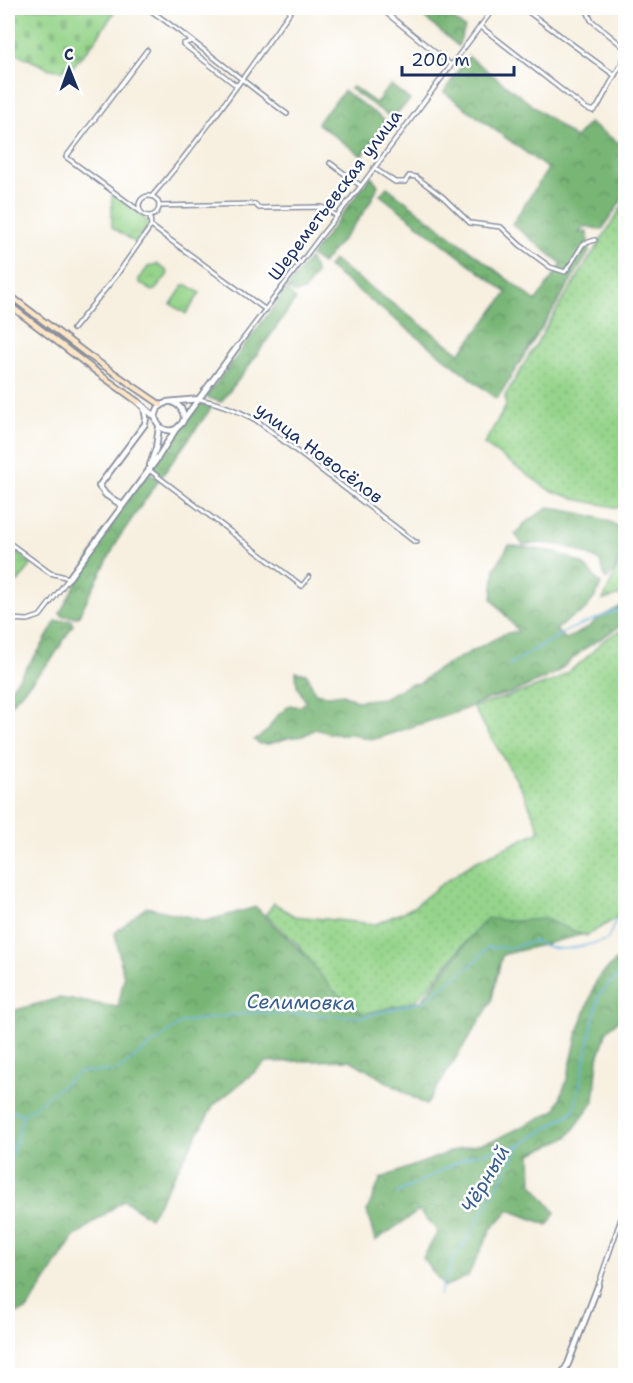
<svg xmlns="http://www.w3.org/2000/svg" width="633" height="1383" viewBox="0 0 633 1383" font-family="'Shantell Sans',sans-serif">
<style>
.grass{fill:url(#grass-tufts);stroke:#588274;stroke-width:1.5}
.forest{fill:url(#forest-crowns);stroke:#4a726a;stroke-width:1.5}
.cemetery{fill:url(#cemetery-stones);stroke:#588274;stroke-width:1.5}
.garden{fill:url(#garden-dots);stroke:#588274;stroke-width:1.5}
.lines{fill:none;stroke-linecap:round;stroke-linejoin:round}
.stream{stroke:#6ab2e2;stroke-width:1.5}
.minor-casing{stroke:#89909f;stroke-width:6}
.tertiary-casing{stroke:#89909f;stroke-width:8}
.secondary-casing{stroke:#89909f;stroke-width:8}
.minor{stroke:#fff;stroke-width:3}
.tertiary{stroke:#fff;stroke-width:4.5}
.secondary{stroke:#fde5c5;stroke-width:4.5}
.labels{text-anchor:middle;stroke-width:5;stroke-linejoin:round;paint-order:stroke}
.street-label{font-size:18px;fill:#1b2f5e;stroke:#fff}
.water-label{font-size:20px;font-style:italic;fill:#375d8c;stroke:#fff}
</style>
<defs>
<pattern id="grass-tufts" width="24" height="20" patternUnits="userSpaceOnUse" patternTransform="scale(1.5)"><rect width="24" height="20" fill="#95d48a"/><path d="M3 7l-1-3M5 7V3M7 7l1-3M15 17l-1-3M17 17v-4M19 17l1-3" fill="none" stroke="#80b67a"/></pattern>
<pattern id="forest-crowns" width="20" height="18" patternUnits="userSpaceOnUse" patternTransform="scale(1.5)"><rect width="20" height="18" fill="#78b676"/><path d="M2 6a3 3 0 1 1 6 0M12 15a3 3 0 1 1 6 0" fill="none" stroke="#629464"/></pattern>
<pattern id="cemetery-stones" width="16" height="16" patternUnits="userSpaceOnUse" patternTransform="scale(1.5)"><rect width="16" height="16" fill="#95d48a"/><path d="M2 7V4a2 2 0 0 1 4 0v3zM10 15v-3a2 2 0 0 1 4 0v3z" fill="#80b67a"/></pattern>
<pattern id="garden-dots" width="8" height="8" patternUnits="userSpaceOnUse" patternTransform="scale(1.5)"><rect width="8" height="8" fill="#95d48a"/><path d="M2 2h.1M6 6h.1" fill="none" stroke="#80b67a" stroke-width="1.8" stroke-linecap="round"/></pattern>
</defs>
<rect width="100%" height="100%" fill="#fff"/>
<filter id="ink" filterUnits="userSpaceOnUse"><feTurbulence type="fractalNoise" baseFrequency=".0167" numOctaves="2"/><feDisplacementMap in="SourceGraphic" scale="12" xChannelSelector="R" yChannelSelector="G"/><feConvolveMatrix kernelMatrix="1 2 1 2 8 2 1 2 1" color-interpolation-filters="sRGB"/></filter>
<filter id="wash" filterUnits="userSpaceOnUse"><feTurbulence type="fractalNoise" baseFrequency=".008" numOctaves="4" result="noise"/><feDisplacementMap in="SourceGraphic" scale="24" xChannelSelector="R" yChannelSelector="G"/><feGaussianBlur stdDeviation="1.35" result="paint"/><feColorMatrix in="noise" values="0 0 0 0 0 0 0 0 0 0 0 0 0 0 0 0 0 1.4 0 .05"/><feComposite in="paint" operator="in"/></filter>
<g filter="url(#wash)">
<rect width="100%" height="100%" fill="#f7f0e0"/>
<path class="grass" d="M112,195H114L139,213L148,222V225L136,243L112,227Z
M157,264L167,271L168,274L155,290L152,291L139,282V279L149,266Z
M184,285H188L200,293L186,314L171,304Z
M16,552L32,564L18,582L11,583L13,560Z"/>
<path class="forest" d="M413,8H438L465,28L458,46Z
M468,56L575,138L589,123L625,147V195L602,230L585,226L579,233L587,232L589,252L497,399L328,267L333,260L460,353L507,293L380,195L387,187L536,301L562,264L512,224L548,169L444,92Z
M391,85L410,100L392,118L350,89L353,87L376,103L385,91Z
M344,91L387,122L362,156L317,123Z
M371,176L378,185C369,212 339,242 322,264L311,256Z
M309,259L313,265L316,274L304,291L295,293L287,288Z
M286,290L296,299L246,370L221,402L206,397Z
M200,404L212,407L162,476L151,468Z
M148,471L159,480L120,536L78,617L63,616L60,613L101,538Z
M549,507C571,513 609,515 625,532L624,547L613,573L606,580C603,574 603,567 600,562C596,557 589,555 583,553C562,543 546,542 523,545L515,534L525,523Z
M509,545L556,552L583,564L601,584L596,596L583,612L571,618L556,630L566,639L586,629L599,618L625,604V623L584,649L556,673L512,693L488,699L460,711L375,739L362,738L353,734H333L315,729L303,736L288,738L269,744H260L254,740L267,731L276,717L290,705L299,707L306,702L297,686L296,672L307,674L315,693L329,696L343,694L356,701L383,698L410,684L420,683L433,672L504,634L518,631L492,599L495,568Z
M72,620L73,625L52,659L8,707V693L40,649L56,621Z
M146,907L206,921L256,907L363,1012L421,1001L487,916L547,918L593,932L502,955L491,1003L426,1105L350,1060L267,1062L214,1105L150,1218L124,1200L73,1238L27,1310L8,1316V1012L59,998L118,1007L124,978L115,933Z
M625,952V1014L607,1031L598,1058L594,1102L568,1137L531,1154L532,1184L555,1212L548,1225L509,1210L491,1229L468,1276L444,1287L423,1258L438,1231L419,1211L375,1241L367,1211L381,1178L458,1149L495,1140L556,1110L567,1079L578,1032L597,979Z"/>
<path class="cemetery" d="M8,8H117L95,41L69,71L50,69L8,50Z"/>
<path class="garden" d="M625,202V509L579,500L549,490L484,444L506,406L505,396L556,311Z
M625,550V594L603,600Z
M625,628V913L586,936L545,919L510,921L487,918L461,947L433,982L414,1002L363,1014L332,989L298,945L266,914L274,903L294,916L376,924L412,908L439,886L473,863L540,831L523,791L473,707L510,696L556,680L583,661L604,640Z"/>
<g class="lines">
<path class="stream" d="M509,665L568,630L626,607
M8,1108L23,1115
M8,1169L23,1115L80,1072L117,1071L182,1022L256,1012L362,1017L424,1001L474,963L488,947L509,948L535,941C561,956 580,946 607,940L617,918L626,913
M396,1194L469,1156L520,1145
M439,1295L455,1254L464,1244L521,1145L574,1111L599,995L626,967"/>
</g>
</g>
<g filter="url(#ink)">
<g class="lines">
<defs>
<path id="minor" d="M147,8C195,41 240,79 287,114
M380,8L451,65
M523,8L614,75
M586,8L591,20L626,49
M480,26L585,108L593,111L598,106L626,55
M192,41L183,44L237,86
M330,163L361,186
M374,168L395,182H405L409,176L416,177L443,197L470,223L501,227L520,245L550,267L565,272L572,262L583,244L595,240
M139 206a10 10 0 1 1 20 0a10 10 0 1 1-20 0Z
M152,196C203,137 247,71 293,8
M159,206L255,204L259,208L320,207L324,208L337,216
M141,212L66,157L147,50
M150,216L151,226L266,310
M73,329L116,276L151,226
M237,347L323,233L361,186L494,8
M199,399C219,403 237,410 256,420L415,542H417
M148,469L302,586L309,577
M8,542L50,573L69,578L40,616L28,620L8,619
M598,1286L626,1204"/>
<path id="tertiary" d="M138,402L155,417
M174,403C181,406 184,411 184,419
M176,429C166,433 158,428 155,417L158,408L167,402L199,399
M150,465L156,448L159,427
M122,505L106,495L99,486L145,424L146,418L144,407
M69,578L155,462L176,429L182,423L184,419L237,347
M561,1376L568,1364L598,1286"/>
<path id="secondary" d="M8,294L88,355L161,405
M8,304L102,376L138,402"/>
</defs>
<use href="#minor" class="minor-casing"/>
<use href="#tertiary" class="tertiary-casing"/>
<use href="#secondary" class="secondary-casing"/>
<use href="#minor" class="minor"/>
<use href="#tertiary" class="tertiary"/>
<use href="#secondary" class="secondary"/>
</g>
</g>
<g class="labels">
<g class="street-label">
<text transform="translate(335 195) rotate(-53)" y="6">Шереметьевская улица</text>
<text transform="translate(319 453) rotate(37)" y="6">улица Новосёлов</text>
</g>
<g class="water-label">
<text transform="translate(301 1002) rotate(1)" y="7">Селимовка</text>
<text transform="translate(485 1179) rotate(-59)" y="7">Чёрный</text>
</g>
</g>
<rect width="633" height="1383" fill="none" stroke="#fff" stroke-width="30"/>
<g transform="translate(69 69) rotate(359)" stroke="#ffffff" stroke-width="4.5" paint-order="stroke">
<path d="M0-4.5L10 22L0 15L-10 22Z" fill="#1b2f5e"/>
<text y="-9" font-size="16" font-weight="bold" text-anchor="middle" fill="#1b2f5e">С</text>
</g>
<path d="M402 66v9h112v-9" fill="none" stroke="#1b2f5e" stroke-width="3"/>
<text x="411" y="66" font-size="18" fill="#1b2f5e" stroke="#ffffff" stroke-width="4.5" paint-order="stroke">200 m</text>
</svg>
